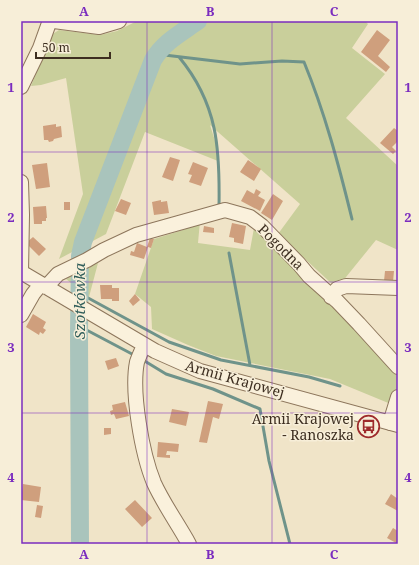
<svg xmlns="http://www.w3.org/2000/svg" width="419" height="565" viewBox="0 0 419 565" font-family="'Noto Serif',serif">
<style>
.green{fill:#c9cf9b}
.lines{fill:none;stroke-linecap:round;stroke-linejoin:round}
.stream{stroke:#6f938a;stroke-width:3}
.river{stroke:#a9c4bc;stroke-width:18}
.building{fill:#cf9f7d}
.minor-casing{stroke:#8d765c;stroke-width:16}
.minor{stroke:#faf1dc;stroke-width:14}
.grid{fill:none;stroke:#7b2cbf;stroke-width:1;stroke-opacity:0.55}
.labels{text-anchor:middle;stroke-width:3;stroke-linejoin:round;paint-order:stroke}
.street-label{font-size:14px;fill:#3d2e20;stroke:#f7eed8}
.poi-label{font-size:14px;fill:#3d2e20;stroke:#f7eed8;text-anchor:end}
.water-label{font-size:15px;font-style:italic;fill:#2f5d5a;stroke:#f7eed8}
.neatline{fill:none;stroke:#7b2cbf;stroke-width:1.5}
.grid-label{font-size:13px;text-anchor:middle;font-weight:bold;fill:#7b2cbf}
</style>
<rect width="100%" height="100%" fill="#f0e4c8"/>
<path class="green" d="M137,21H365L368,24L352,48L385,74L346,118L398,166V250L376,240L342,282L331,283L278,234L300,204L210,125L217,147L218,161L145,132L106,234L59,259L83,194L66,78L41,85L31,86L51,35L59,30L100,35L117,31Z
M200,221L198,243L250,250L254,228L371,346L396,373L398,375V407L330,379L216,356L188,345L152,329L151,307L135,294L154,239L183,230Z
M98,263L89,297L66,279Z"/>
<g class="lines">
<path class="stream" d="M156,54L240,64L282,61L304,62C325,113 339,166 352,219
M179,57C218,104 220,149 219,207
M229,253L250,365
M79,293L169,342L221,360L309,377L340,386
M79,326L132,354
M143,360L166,374L213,389L260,409L269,461L290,544"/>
<path class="river" d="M80,544L79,332L80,256L83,242L153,60C164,42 181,33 198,21"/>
</g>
<path class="building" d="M377,30L390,40L378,56L390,67L386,72L361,52Z
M56,124V127L61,126L62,137L54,139L53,141L49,142L48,140H44L43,126Z
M394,128L398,131V141L392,147L396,151L393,154L380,143Z
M170,157L180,160L173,181L162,177Z
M248,160L261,169L254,181L240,172Z
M193,162L208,168L201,186L189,182L192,175L188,174Z
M47,163L50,187L36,189L32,165Z
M256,189L261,192L258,196L265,200L260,211L241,201L247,190L254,194Z
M273,194L283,201L272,220L261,213Z
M121,199L131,203L126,215L115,211Z
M161,200V202L167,201L169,213L154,215L152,202Z
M64,202H70V210H64Z
M46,206L47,218H46V221H42V224H34L33,207Z
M232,223L246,226L243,244L234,242V238L229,237Z
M204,226L214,228V233L203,232Z
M33,237L46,249L39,256L26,243Z
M150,238L154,239L151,248L148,247L144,259L130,255L131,251L134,252L137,243L147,247Z
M385,271H394L393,282L384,281Z
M100,285H112V288H119V301H112V299H101Z
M135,294L140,300L133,306L129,301Z
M33,314L46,322L43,328L46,330L43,334L40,332L39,335L26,327Z
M116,358L119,366L108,370L105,361Z
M208,401L223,404L219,419L213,417L207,443L199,442Z
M125,402L129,416L116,419L114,414L111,415L110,411L113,410L112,405Z
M172,409L189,412L186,426L169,422Z
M104,428H111V434L104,435Z
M158,442L179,444L178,452L167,451L166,455H170V458L157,457Z
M23,484L41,487L39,502L21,500Z
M391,494L398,499V511L385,504Z
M135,500L152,518L142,527L125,509Z
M37,505L43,506L41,518L35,517Z
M393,528L398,531V544L387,538Z"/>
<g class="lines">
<defs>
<path id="minor" d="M21,87L40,48L49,23L54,21L99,27L119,21
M21,182L22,215L21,272
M21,272L155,351L200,371L398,425
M46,287L58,274L87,260L104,250L136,235L225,210L250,217L262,226L299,264L309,276L337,301L359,324L398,367
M331,297L337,289L346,286L398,288
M21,315L33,294L41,284
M144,345C142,350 139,356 137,362C131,392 142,454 154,483C163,503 178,524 189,544
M390,423L398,397"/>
</defs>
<use href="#minor" class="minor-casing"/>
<use href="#minor" class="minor"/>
</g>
<path class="grid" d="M147,21V544M272,21V544M21,152H398M21,282H398M21,413H398"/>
<defs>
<symbol id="bus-ring" viewBox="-11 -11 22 22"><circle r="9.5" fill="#f7eed8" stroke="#9e2a2b" stroke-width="1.5"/><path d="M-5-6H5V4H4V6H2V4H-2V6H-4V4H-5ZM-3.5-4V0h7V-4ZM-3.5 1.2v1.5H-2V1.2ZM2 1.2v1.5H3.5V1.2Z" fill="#9e2a2b"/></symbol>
</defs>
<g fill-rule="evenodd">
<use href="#bus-ring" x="356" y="414" width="25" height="25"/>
</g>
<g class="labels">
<g class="street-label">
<text transform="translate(281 247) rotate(45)" y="5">Pogodna</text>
<text transform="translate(235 379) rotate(16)" y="5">Armii Krajowej</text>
</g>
<g class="poi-label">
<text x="354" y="424">Armii Krajowej<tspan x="354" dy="16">- Ranoszka</tspan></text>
</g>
<g class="water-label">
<text transform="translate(80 301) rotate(-90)" y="5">Szotkówka</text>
</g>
</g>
<rect width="419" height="565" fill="none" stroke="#f7eed8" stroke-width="44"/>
<path d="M36 52v6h74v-6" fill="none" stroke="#3d2e20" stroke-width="2"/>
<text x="42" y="52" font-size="12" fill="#3d2e20" stroke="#f7eed8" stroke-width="3" paint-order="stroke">50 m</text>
<rect x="22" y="22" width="375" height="521" class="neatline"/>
<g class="grid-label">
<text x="84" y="16">A</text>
<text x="210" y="16">B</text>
<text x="334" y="16">C</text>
<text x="11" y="92">1</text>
<text x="408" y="92">1</text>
<text x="11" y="222">2</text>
<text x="408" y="222">2</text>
<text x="11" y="352">3</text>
<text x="408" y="352">3</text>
<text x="11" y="482">4</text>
<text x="408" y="482">4</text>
<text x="84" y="559">A</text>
<text x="210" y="559">B</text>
<text x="334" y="559">C</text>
</g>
</svg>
